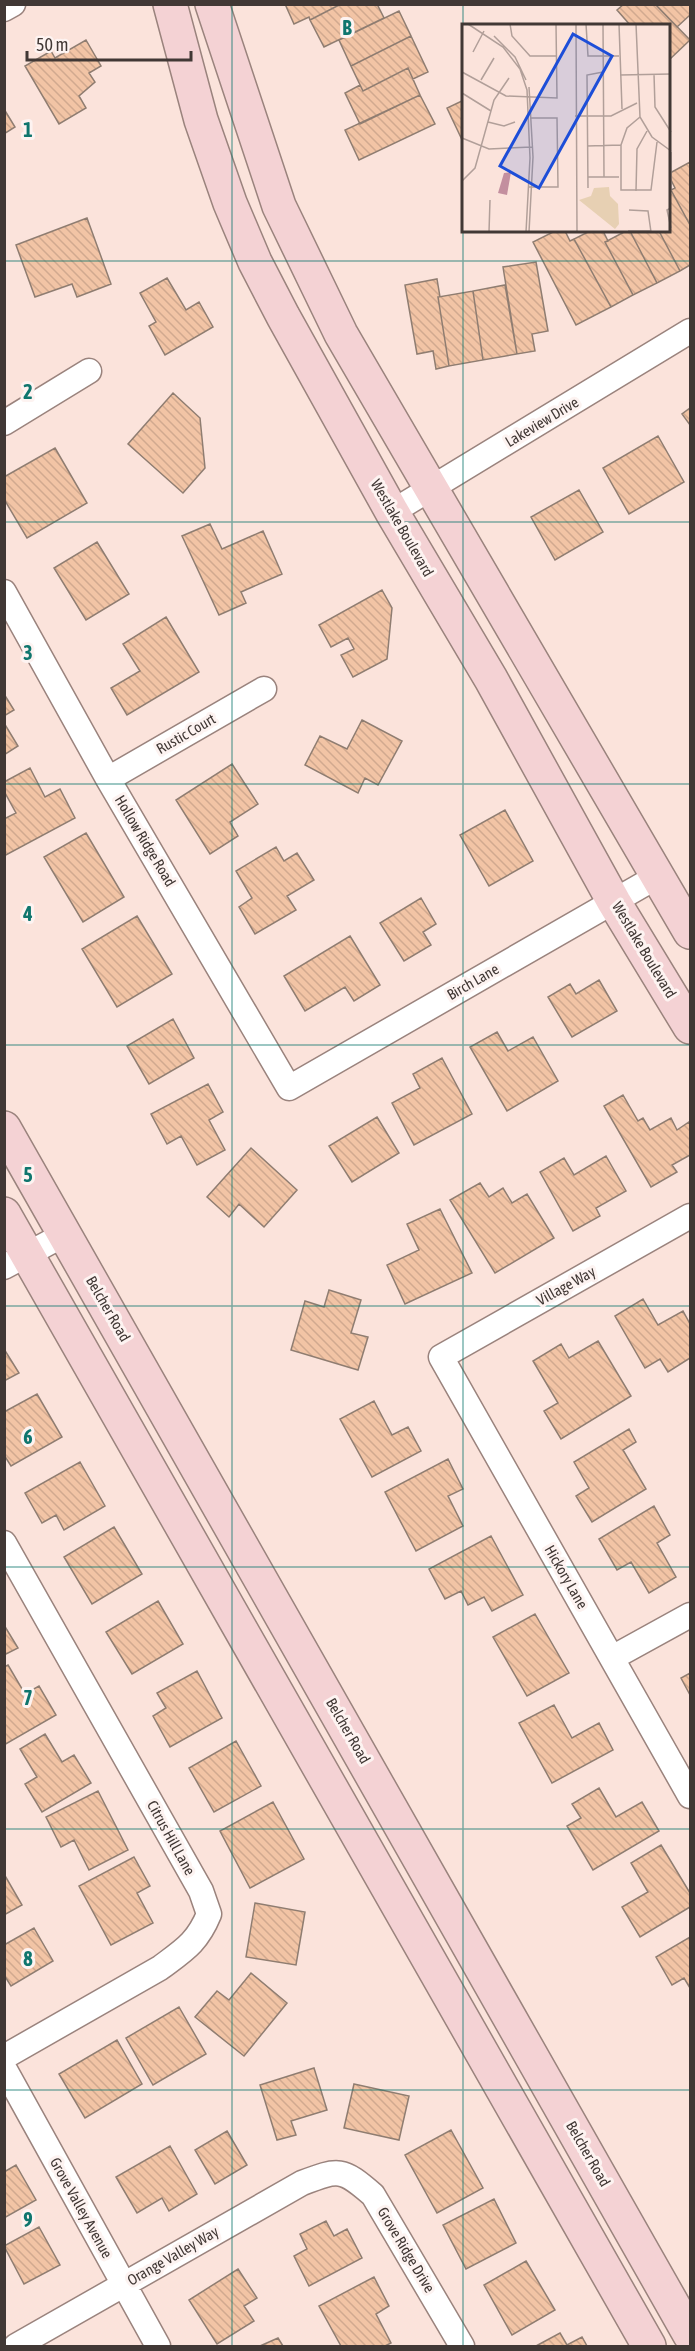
<svg xmlns="http://www.w3.org/2000/svg" width="695" height="2351" viewBox="0 0 695 2351" font-family="'Asap Condensed',sans-serif">
<style>
.building{fill:url(#building-back-hatch);stroke:#8f7d71;stroke-width:1.5}
.lines{fill:none;stroke-linecap:round;stroke-linejoin:round}
.street-casing{stroke:#9a837d;stroke-width:27}
.secondary-casing{stroke:#9a837d;stroke-width:36}
.street{stroke:#fff;stroke-width:24}
.secondary{stroke:#f4d2d4;stroke-width:33}
.grid{fill:none;stroke:#0f766e;stroke-width:1.5;stroke-opacity:0.55}
.labels{text-anchor:middle;stroke-width:6;stroke-linejoin:round;paint-order:stroke}
.street-label{font-size:15px;fill:#413835;stroke:#fdf3f1}
.inset-road{fill:none;stroke:#b19f99;stroke-width:1.5}
.view{fill:#1d4ed8;fill-opacity:0.15;stroke:#1d4ed8;stroke-width:3}
.inset-edge{fill:none;stroke:#413835;stroke-width:3}
.grid-label{font-size:20px;text-anchor:middle;font-weight:bold;fill:#0f766e;stroke:#fdf3f1;stroke-width:6;stroke-linejoin:round;paint-order:stroke}
</style>
<defs>
<pattern id="building-back-hatch" width="6" height="6" patternUnits="userSpaceOnUse" patternTransform="scale(1.5)"><rect width="6" height="6" fill="#f2c4a5"/><path d="M-1 5l2 2M0 0l6 6M5-1l2 2" fill="none" stroke="#d1a98f"/></pattern>
</defs>
<rect width="100%" height="100%" fill="#fbe3db"/>
<path class="building" d="M285,4H341L310,20L309,17L294,24Z
M341,4H377L384,18L324,47L310,20Z
M624,4H655L690,40L670,59V26H631L617,10Z
M655,4H690V15L677,27Z
M399,11L411,36L351,66L339,40Z
M411,36L428,72L413,79L408,68L363,91L351,66Z
M86,40L101,66L89,73L95,82L79,96L86,108L59,124L25,66L51,51L55,58Z
M408,68L420,95L360,124L345,93L360,85L363,91Z
M420,95L435,124L359,160L345,130Z
M464,100V144L447,108Z
M4,109L15,127L4,134Z
M690,162V225L671,190L675,188L670,178V173Z
M671,190L690,225V265L680,271L659,231H670V191Z
M87,218L111,284L77,297L72,284L35,297L16,245Z
M555,231H565L570,241L574,239L611,307L576,325L533,242Z
M590,231H603L608,241L605,242L633,295L611,307L574,239Z
M626,231H630L657,283L633,295L605,242Z
M630,231H659L680,271L657,283Z
M536,262L548,331L532,334L535,351L517,354L503,267Z
M167,278L186,310L199,302L213,327L165,355L149,326L156,322L140,293Z
M437,279L440,297H438L449,366L436,369L433,351L417,354L405,285Z
M505,285L517,354L483,360L473,291Z
M473,291L483,360L449,366L438,297Z
M173,393L200,418L205,468L183,493L128,444Z
M690,408V425L682,414Z
M658,436L684,482L629,514L603,468Z
M55,448L87,503L27,538L4,499V477Z
M579,490L603,532L555,560L531,517Z
M210,524L222,549L263,531L282,574L241,592L246,603L219,615L182,536Z
M97,542L129,594L86,620L54,568Z
M382,590L392,608L387,659L353,677L341,655L354,649L348,638L331,647L319,625Z
M166,617L199,672L127,715L111,688L140,671L123,644Z
M4,694L14,710L4,716Z
M362,720L402,741L378,785L365,778L358,793L305,765L320,736L347,749Z
M4,723L18,746L4,755Z
M232,764L258,804L230,822L238,836L210,854L176,800Z
M30,768L45,797L60,789L75,818L4,856V819L16,813L4,791V782Z
M505,810L533,861L489,886L460,835Z
M86,833L124,897L83,922L44,857Z
M276,847L284,861L297,853L314,880L287,896L296,910L255,934L239,907L252,898L236,871Z
M421,898L436,924L423,932L431,945L404,961L380,923Z
M137,916L172,974L117,1007L82,949Z
M350,936L380,985L354,1001L345,987L305,1011L284,976Z
M599,980L617,1011L572,1037L548,997L570,984L576,994Z
M173,1019L194,1058L149,1084L127,1046Z
M497,1032L508,1051L533,1037L558,1081L507,1111L470,1047Z
M442,1058L472,1114L414,1145L392,1103L420,1088L413,1074Z
M208,1084L223,1112L209,1120L225,1150L197,1165L181,1136L167,1144L151,1114Z
M623,1095L638,1121L643,1118L650,1130L671,1118L677,1130L689,1122L690,1125V1155L672,1165L677,1172L651,1187L604,1106Z
M377,1117L399,1153L352,1182L329,1146Z
M251,1148L297,1190L264,1227L239,1204L229,1217L207,1197Z
M606,1156L626,1191L596,1208L600,1216L573,1231L540,1172L564,1158L574,1175Z
M480,1183L489,1197L503,1188L512,1203L527,1194L554,1238L495,1273L450,1200Z
M440,1209L472,1273L405,1304L387,1265L419,1250L407,1224Z
M329,1290L361,1300L351,1333L368,1337L358,1370L291,1350L305,1301L324,1307Z
M643,1299L658,1325L683,1311L690,1324V1358L668,1372L660,1359L645,1368L615,1316Z
M598,1341L631,1396L561,1439L544,1411L558,1403L533,1361L561,1344L569,1358Z
M4,1349L19,1373L4,1381Z
M37,1394L62,1437L11,1466L4,1455V1412Z
M374,1401L392,1435L408,1427L421,1451L372,1477L340,1419Z
M629,1429L636,1442L623,1450L646,1489L592,1522L576,1496L589,1488L574,1462Z
M448,1459L463,1489L448,1496L463,1526L416,1551L385,1492Z
M80,1462L105,1506L64,1530L56,1515L42,1523L25,1493Z
M654,1506L670,1535L657,1543L676,1577L649,1593L631,1562L617,1570L599,1539Z
M114,1527L142,1574L92,1604L64,1557Z
M491,1536L523,1595L492,1611L484,1597L468,1605L461,1591L445,1599L429,1569Z
M158,1601L183,1644L132,1674L106,1632Z
M535,1614L569,1673L527,1696L493,1637Z
M4,1625L18,1648L4,1655Z
M8,1665L25,1694L39,1686L56,1715L4,1745V1667Z
M197,1671L222,1718L170,1747L153,1716L166,1708L157,1693Z
M690,1673V1695L681,1678Z
M554,1705L572,1738L599,1723L613,1750L552,1783L519,1723Z
M45,1734L62,1762L74,1755L91,1783L42,1812L25,1784L37,1777L20,1749Z
M236,1741L261,1786L214,1812L189,1768Z
M599,1788L616,1817L642,1802L659,1831L593,1870L567,1826L581,1818L572,1804Z
M98,1791L128,1850L89,1870L74,1840L61,1847L46,1817Z
M273,1802L304,1859L250,1888L220,1831Z
M661,1845L690,1893V1907L640,1937L622,1907L648,1892L631,1863Z
M134,1857L150,1886L137,1893L153,1923L111,1945L79,1886Z
M4,1874L22,1905L4,1915Z
M255,1903L305,1912L296,1965L246,1957Z
M34,1928L53,1961L11,1986L4,1975V1945Z
M690,1937V1988L684,1978L672,1985L656,1957Z
M251,1973L287,2003L244,2056L195,2017L217,1991L229,2000Z
M179,2007L206,2054L153,2085L126,2038Z
M117,2040L142,2084L85,2118L59,2074Z
M314,2068L327,2110L291,2121L296,2135L277,2140L260,2085Z
M354,2084L409,2096L399,2140L344,2128Z
M451,2130L483,2188L437,2213L405,2155Z
M227,2131L247,2165L215,2184L195,2150Z
M170,2146L197,2194L169,2211L162,2198L137,2213L116,2177Z
M16,2165L36,2200L4,2218V2172Z
M494,2199L516,2243L466,2269L443,2225Z
M326,2221L334,2236L347,2229L362,2258L309,2286L294,2256L307,2249L300,2234Z
M39,2227L60,2265L24,2284L4,2246Z
M526,2261L555,2310L512,2335L484,2285Z
M238,2269L257,2298L244,2306L254,2321L217,2344L189,2300Z
M374,2277L389,2306L376,2314L391,2343L385,2346H341L319,2306Z
M560,2333L567,2345L582,2337L587,2346H536Z
M278,2338L283,2346H260Z"/>
<g class="lines">
<defs>
<path id="street" d="M4,9L13,4
M4,423L89,371
M392,512L690,331
M4,592L108,779L289,1088L658,876
M108,779L264,689
M690,1216L441,1357L690,1796
M4,1267L65,1234
M4,1543L201,1891L209,1914C197,1943 184,1950 160,1968L4,2057
M612,1658L690,1615
M4,2068L158,2346
M16,2346L302,2183C339,2169 342,2168 373,2195L462,2346"/>
<path id="secondary" d="M170,4L201,120L230,203L255,262L283,316L392,512L491,679L614,902L690,1027
M212,4L279,206L341,334L690,932
M4,1128L690,2335
M4,1214L649,2346"/>
</defs>
<use href="#street" class="street-casing"/>
<use href="#secondary" class="secondary-casing"/>
<use href="#street" class="street"/>
<use href="#secondary" class="secondary"/>
</g>
<path class="grid" d="M232,4V2346M463,4V2346M4,261H690M4,522H690M4,784H690M4,1045H690M4,1306H690M4,1567H690M4,1829H690M4,2090H690"/>
<g class="labels">
<g class="street-label">
<text transform="translate(542 422) rotate(-31)" y="5">Lakeview Drive</text>
<text transform="translate(402 528) rotate(60)" y="5">Westlake Boulevard</text>
<text transform="translate(186 734) rotate(-30)" y="5">Rustic Court</text>
<text transform="translate(145 841) rotate(59)" y="5">Hollow Ridge Road</text>
<text transform="translate(644 950) rotate(59)" y="5">Westlake Boulevard</text>
<text transform="translate(473 982) rotate(-30)" y="5">Birch Lane</text>
<text transform="translate(566 1286) rotate(-29)" y="5">Village Way</text>
<text transform="translate(108 1309) rotate(60)" y="5">Belcher Road</text>
<text transform="translate(566 1577) rotate(60)" y="5">Hickory Lane</text>
<text transform="translate(348 1731) rotate(60)" y="5">Belcher Road</text>
<text transform="translate(171 1838) rotate(61)" y="5">Citrus Hill Lane</text>
<text transform="translate(588 2154) rotate(60)" y="5">Belcher Road</text>
<text transform="translate(81 2208) rotate(61)" y="5">Grove Valley Avenue</text>
<text transform="translate(406 2250) rotate(59)" y="5">Grove Ridge Drive</text>
<text transform="translate(173 2256) rotate(-30)" y="5">Orange Valley Way</text>
</g>
</g>
<g transform="translate(462 24)">
<rect width="208" height="208" fill="#fbe3db"/>
<path d="M147,163L148,172L156,180L157,200L153,205L117,176L129,172L132,164Z" fill="#e7d0b3"/>
<path d="M49,148L45,171L36,169L42,149Z" fill="#c38f9f"/>
<path class="inset-road" d="M6,0L41,23L58,45L65,66L68,134L64,208M48,0L50,12L68,32H94M114,0L115,208M124,0L126,32H157M141,0L142,153M157,0L160,85M174,0L178,93L190,113L209,127M32,12L53,33L64,56M11,28L22,7M0,48L44,72L95,74L94,0M192,50L193,83L209,108M158,51L209,50M19,56L32,34M67,63L71,133L67,208M0,69L29,87M113,92H149L175,79M178,93L165,104L159,121V166H189L195,118M26,98L42,102L53,98M0,114L27,125L70,123M125,122L159,121M209,128V167M126,153H157M0,157L13,144L32,76L47,54M67,163H96L95,94H68M126,164L125,51L141,48M174,167L175,125L185,107M209,184L205,186L209,204M167,186L186,187L189,208M166,207H188M27,208L28,176"/>
<path class="view" d="M111,10L150,32L77,164L38,142Z"/>
<rect width="208" height="208" class="inset-edge"/>
</g>
<g class="grid-label">
<text x="347" y="35">B</text>
<text x="28" y="137">1</text>
<text x="28" y="399">2</text>
<text x="28" y="660">3</text>
<text x="28" y="921">4</text>
<text x="28" y="1182">5</text>
<text x="28" y="1444">6</text>
<text x="28" y="1705">7</text>
<text x="28" y="1966">8</text>
<text x="28" y="2227">9</text>
</g>
<rect width="695" height="2351" fill="none" stroke="#413835" stroke-width="12"/>
<path d="M27 51v9h164v-9" fill="none" stroke="#413835" stroke-width="3"/>
<text x="36" y="51" font-size="18" fill="#413835" stroke="#fdf3f1" stroke-width="4.5" paint-order="stroke">50 m</text>
</svg>
